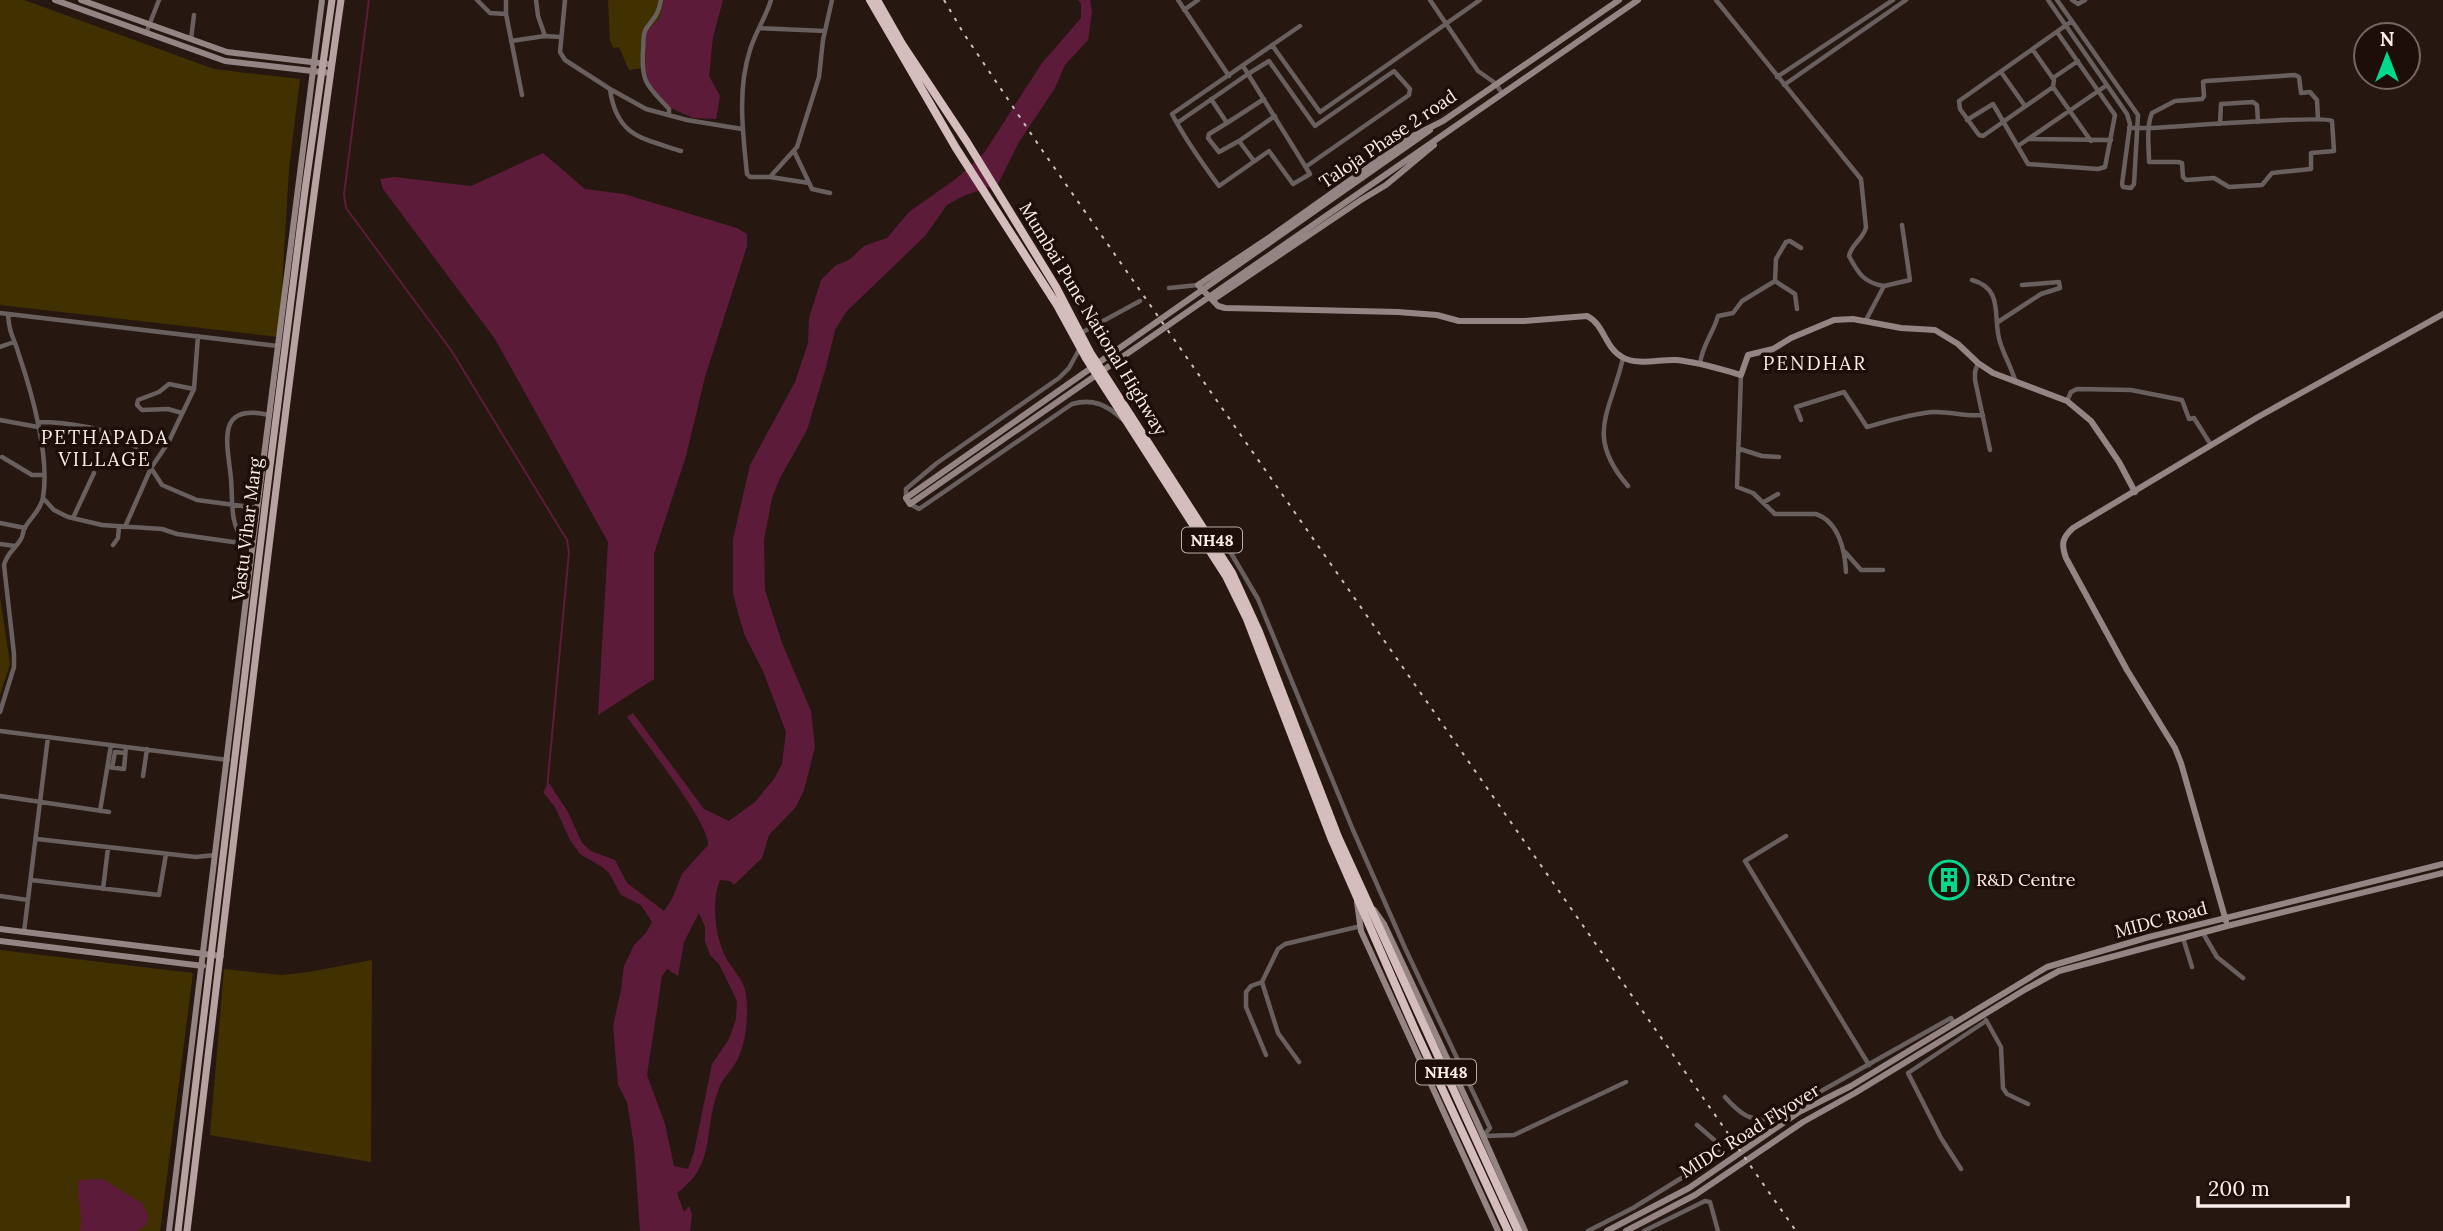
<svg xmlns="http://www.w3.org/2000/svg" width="2443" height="1231" viewBox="0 0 2443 1231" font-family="Lora,serif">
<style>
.green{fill:#423100}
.water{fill:#5d1b3a;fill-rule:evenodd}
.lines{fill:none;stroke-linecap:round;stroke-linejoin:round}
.stream{stroke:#5d1b3a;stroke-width:2}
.street{stroke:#685f5e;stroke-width:4.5}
.secondary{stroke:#948584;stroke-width:6}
.primary{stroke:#b7a2a2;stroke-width:7}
.highway{stroke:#d6bdbd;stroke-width:8}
.rail{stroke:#cdc1bc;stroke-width:2;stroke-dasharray:3.5 7;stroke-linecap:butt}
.labels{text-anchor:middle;stroke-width:7;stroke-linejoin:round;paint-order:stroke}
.shield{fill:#1d0e09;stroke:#b8aca6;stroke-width:2}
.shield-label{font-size:16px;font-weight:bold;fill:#faefea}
.street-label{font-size:18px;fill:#faefea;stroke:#1d0e09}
.poi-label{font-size:18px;fill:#faefea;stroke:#1d0e09;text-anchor:start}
.neighbourhood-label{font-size:19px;letter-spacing:2px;fill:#faefea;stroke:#1d0e09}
</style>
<rect width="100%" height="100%" fill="#271711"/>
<path class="green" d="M0,0H24L214,69L300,79L289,169L279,337L0,305Z
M608,0H664L660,18L646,32L645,68L629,70L619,47L613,48L610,40Z
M0,597L10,664L0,695Z
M0,950L193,973L160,1231H0Z
M372,960L371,1162L210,1135L224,969L281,975L309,972Z"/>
<path class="water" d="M664,0H723L713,37L709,76L720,96L716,119L693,118L671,108L647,82L645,68L646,32L660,18Z
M1078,0H1090L1092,12L1088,40L1065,65L1055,88L1019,142L998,184L963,196L947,205L925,236L846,312L835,330L826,367L807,430L780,478L772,498L764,540L765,590L782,643L811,711L815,747L804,790L796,807L769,835L762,858L734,885L730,881L720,880C711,901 715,937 726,958C732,969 745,981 746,995C749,1016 746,1049 733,1067C724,1080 723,1077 717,1094C703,1134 716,1165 677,1193L684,1212L689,1206L692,1214L690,1231H640L634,1146L627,1102L618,1085L613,1026L621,990L624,966L634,945L646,933L652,922L641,905L621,895L609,873L602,867L580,854L570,840L555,807L543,792L549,783L568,812L582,843L591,851L615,860L627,883L664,911L672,899L682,874L708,845C711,825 642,738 627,717L633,713L704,809L729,821L755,802L774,779L782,764L786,732L763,671L745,636L738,613L733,593V539L750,465L795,382L808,343L809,318L821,280L836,265L849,260L864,246L887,238L909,212L957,178L984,153L1042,63L1081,18V4ZM699,913L705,927V941L710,955L719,964L737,1001L736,1019L729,1039L712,1064L694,1152L688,1169L674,1166L665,1124L647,1075L662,976L667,969L678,976L684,942Z
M543,153L585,189L624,194L737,228L747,234V246L705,377L686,456L654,554V679L598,715L608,542L495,339L383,189L380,179L394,177L471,186Z
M103,1179L143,1204L149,1218L146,1225L137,1231H80C84,1211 75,1194 79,1180Z"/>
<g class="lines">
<path class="stream" d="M369,0L344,194L346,208L451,350L567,540L569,552L547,789"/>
<path class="street" d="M477,0L490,13L506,14L522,95
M536,0L538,16L545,36
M565,0L560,52L565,60L610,89L646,109L687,120L742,129
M661,0C658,16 654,17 646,29C642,35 644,44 643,51C641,84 648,86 669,109V115
M771,0C766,17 755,33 750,50C737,90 743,134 747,174L750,177H770L797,147L819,77L823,40L832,0
M1178,0L1229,76
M1430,0L1478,71L1495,83L1502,93
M1716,0L1861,179L1866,227C1864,239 1851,244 1849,256C1858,273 1864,283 1884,286
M2048,0L2127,114L2130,124L2122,184L2123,187L2131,188L2134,184L2138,115L2057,0
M2072,0L2078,4L2085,0
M1184,10L1198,0
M506,14V0
M759,28L825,31
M146,33L159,0
M191,39L194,15
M511,41L545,36L560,37
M1272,45L1320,112L1480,0
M2033,50L2054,80L2053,87L1983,136L1979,135L1960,109L1959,101L2072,21
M1243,66L1248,74L1269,61L1315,126L1394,71L1410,89L1409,95L1307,166
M2001,72L2025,106
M1777,77L1893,0
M2053,78L2078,61
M1784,85L1906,0
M2053,87L2091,141
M610,90C617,136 641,138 681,151
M1211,99L1227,123L1264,99
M1967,120L1993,104L2028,164L2098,169L2105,167L2115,115L2057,32
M1177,123L1248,74L1310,174L1293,184L1269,151L1219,186C1202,163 1185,139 1172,114L1300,26
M1227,123L1209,134L1208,138L1219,152L1239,141L1254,161
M2220,124L2221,104L2253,102L2257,105L2258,122
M2129,128H2149C2173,127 2322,115 2332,121L2334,151L2311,153V169L2272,173L2262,185L2229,187L2214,178L2186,180L2183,177L2182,163L2178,162H2149C2149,147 2146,127 2152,113L2175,101L2202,99L2204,96L2203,82L2206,81L2295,75L2299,77L2301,93L2310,92L2317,100L2318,119
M2028,139L2111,140
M1239,141L1275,116
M2018,146L2107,85
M794,151L812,189L830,193
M770,177L809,183
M1972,280C2005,289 1992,318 2000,342C2004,355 2011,367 2015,380
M1775,281L1776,259L1786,242L1790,241L1801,248
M1169,288L1198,285
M0,313L278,346
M1866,320L1884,286L1910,280L1902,225
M1998,322L2041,294L2060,288L2059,282L2022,285
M1081,333L1140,301
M198,336L194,389L168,443L151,468L162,485L197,500L257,508
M0,347L14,342
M1623,358C1611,412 1584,435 1628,486
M1978,363L1975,372V380L1990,450
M1700,364C1702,345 1713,334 1718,316L1733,313L1742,301L1775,281L1795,294L1797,309
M1741,375L1737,487L1753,493L1775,514H1816C1839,522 1845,551 1846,572
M2067,401L2071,392L2077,389L2131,390L2182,400L2189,419L2194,418L2211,445
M182,413L168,409L142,410L137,405L138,400L159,392L169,384L194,389
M0,420L38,427
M1801,420L1796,407L1844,392L1867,427C1888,421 1910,414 1933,412C1950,411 1966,417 1983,415
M38,422C61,422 117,428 134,446C140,453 144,462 151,468L125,527
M1740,449L1762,456L1779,457
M2,457L32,475H44
M906,497V489L937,463L1059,378L1069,368L1080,348
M43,498L54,510L68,517L102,525L162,529L177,534L233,542H253
M1764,502L1778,494
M910,504L919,509L1072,404C1093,398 1107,405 1122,419
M73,518L94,473
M0,523L25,528
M1205,530L1218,531L1258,599L1353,830L1405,948L1490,1128L1483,1136
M245,541C229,526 233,500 231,479C228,445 214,402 269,415
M0,544L15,546
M113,545L118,538L119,527
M1845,552L1861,570H1883
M0,712L14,667V654L4,565C8,551 14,551 21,539C23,536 23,532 24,529C30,518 41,510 43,497C50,457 32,393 19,355C14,337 9,334 8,314
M0,731L228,760
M108,767L124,769L126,747
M112,768L115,752L125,753
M143,776L147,749
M0,796L109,812
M100,811L111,745
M1786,836L1745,861L1869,1065
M37,839L196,857L215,855
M31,880L159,895L166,854
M103,889L108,848
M0,896L28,900
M24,932L48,737
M2203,933L2217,957L2243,978
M2183,938L2192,967
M1262,982L1278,1033L1299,1062
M1986,1020L2001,1047L2003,1088L2007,1094L2028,1104
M1266,1055L1246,1007V992L1251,986L1262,982L1278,949L1285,944L1361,926
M1725,1097C1740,1114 1752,1124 1775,1117L1951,1018L1954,1023
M1484,1136L1514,1135L1626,1082
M1961,1169L1941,1138L1908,1073L1986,1021
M1588,1231L1633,1208L1717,1156L1720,1153V1145L1697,1125
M1644,1231L1705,1201L1710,1202L1718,1231"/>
<path class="secondary" d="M55,0L225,61L330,73
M81,0L227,52L328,64
M1619,0L1443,121L1411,137L1270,237L1198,285L1218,306L1225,308L1398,312L1437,315L1459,321H1524L1587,316C1604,324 1605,348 1622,357C1638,366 1659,359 1676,360C1699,362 1720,369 1741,375L1748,355L1773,349L1791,338L1834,320L1853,319L1901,328L1935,330L1958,344L1978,363L1993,373L2067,401L2091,421L2119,462L2135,492
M1430,130L906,498L910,504L1450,130
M1447,132L1638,0
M1214,299L1361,200L1386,185L1434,145
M1357,902L1361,931L1498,1231
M1374,910L1384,924L1476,1120L1525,1231
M2226,921L2181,763L2175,748L2127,670L2066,558C2061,544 2062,538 2073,528L2258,417L2443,314
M0,929L221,956
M0,941L203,966
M169,1231L253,542L322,0
M1607,1231L1689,1188L1799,1112L1851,1086L2047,967L2149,937L2443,864
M1626,1231L1695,1195L1803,1122L1855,1093L2026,989L2059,971L2227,926L2443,873"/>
<path class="primary" d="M178,1231L267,490L305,190L332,0
M187,1231C237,821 282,409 341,0"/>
<path class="highway" d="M870,0L956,148L1057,305L1086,358L1226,576L1247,619L1332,840L1415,1030L1508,1231
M877,0L902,44L967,142L1056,287L1091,354L1232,573L1259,632L1338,837L1518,1231"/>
<path class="rail" d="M944,0L964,34L1042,150L1796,1231"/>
</g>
<defs>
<symbol id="building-ring" viewBox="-11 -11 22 22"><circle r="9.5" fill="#1d0e09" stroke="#00d98c" stroke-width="1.5"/><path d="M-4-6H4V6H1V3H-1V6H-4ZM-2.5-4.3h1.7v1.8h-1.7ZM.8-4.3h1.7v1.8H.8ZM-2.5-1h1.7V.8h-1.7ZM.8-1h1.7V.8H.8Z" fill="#00d98c"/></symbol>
</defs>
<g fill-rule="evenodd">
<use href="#building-ring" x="1927" y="858" width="44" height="44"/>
</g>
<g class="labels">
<g class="shield">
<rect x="1182" y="527.5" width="60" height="25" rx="5"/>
<rect x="1416" y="1059.5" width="60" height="25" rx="5"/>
</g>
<g class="shield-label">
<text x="1212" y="546">NH48</text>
<text x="1446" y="1078">NH48</text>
</g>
<g class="street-label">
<text transform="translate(1388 139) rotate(-34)" y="6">Taloja Phase 2 road</text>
<text transform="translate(1093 319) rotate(59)" y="6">Mumbai Pune National Highway</text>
<text transform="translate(247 529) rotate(-83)" y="6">Vastu Vihar Marg</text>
<text transform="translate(2161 920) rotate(-15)" y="6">MIDC Road</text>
<text transform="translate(1750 1131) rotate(-32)" y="6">MIDC Road Flyover</text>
</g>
<g class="poi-label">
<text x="1976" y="886">R&amp;D Centre</text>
</g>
<g class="neighbourhood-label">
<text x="1815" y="370">PENDHAR</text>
<text x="105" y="444">PETHAPADA<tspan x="105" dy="22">VILLAGE</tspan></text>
</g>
</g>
<g transform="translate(2387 56)"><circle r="33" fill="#1d0e09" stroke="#756863" stroke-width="2"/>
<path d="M0-5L12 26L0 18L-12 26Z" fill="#00d98c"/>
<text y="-10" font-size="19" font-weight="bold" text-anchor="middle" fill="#faefea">N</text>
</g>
<path d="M2198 1196v10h150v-10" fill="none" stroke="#faefea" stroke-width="3.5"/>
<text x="2208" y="1196" font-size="21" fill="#faefea" stroke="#1d0e09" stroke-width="5" paint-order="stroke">200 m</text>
</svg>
